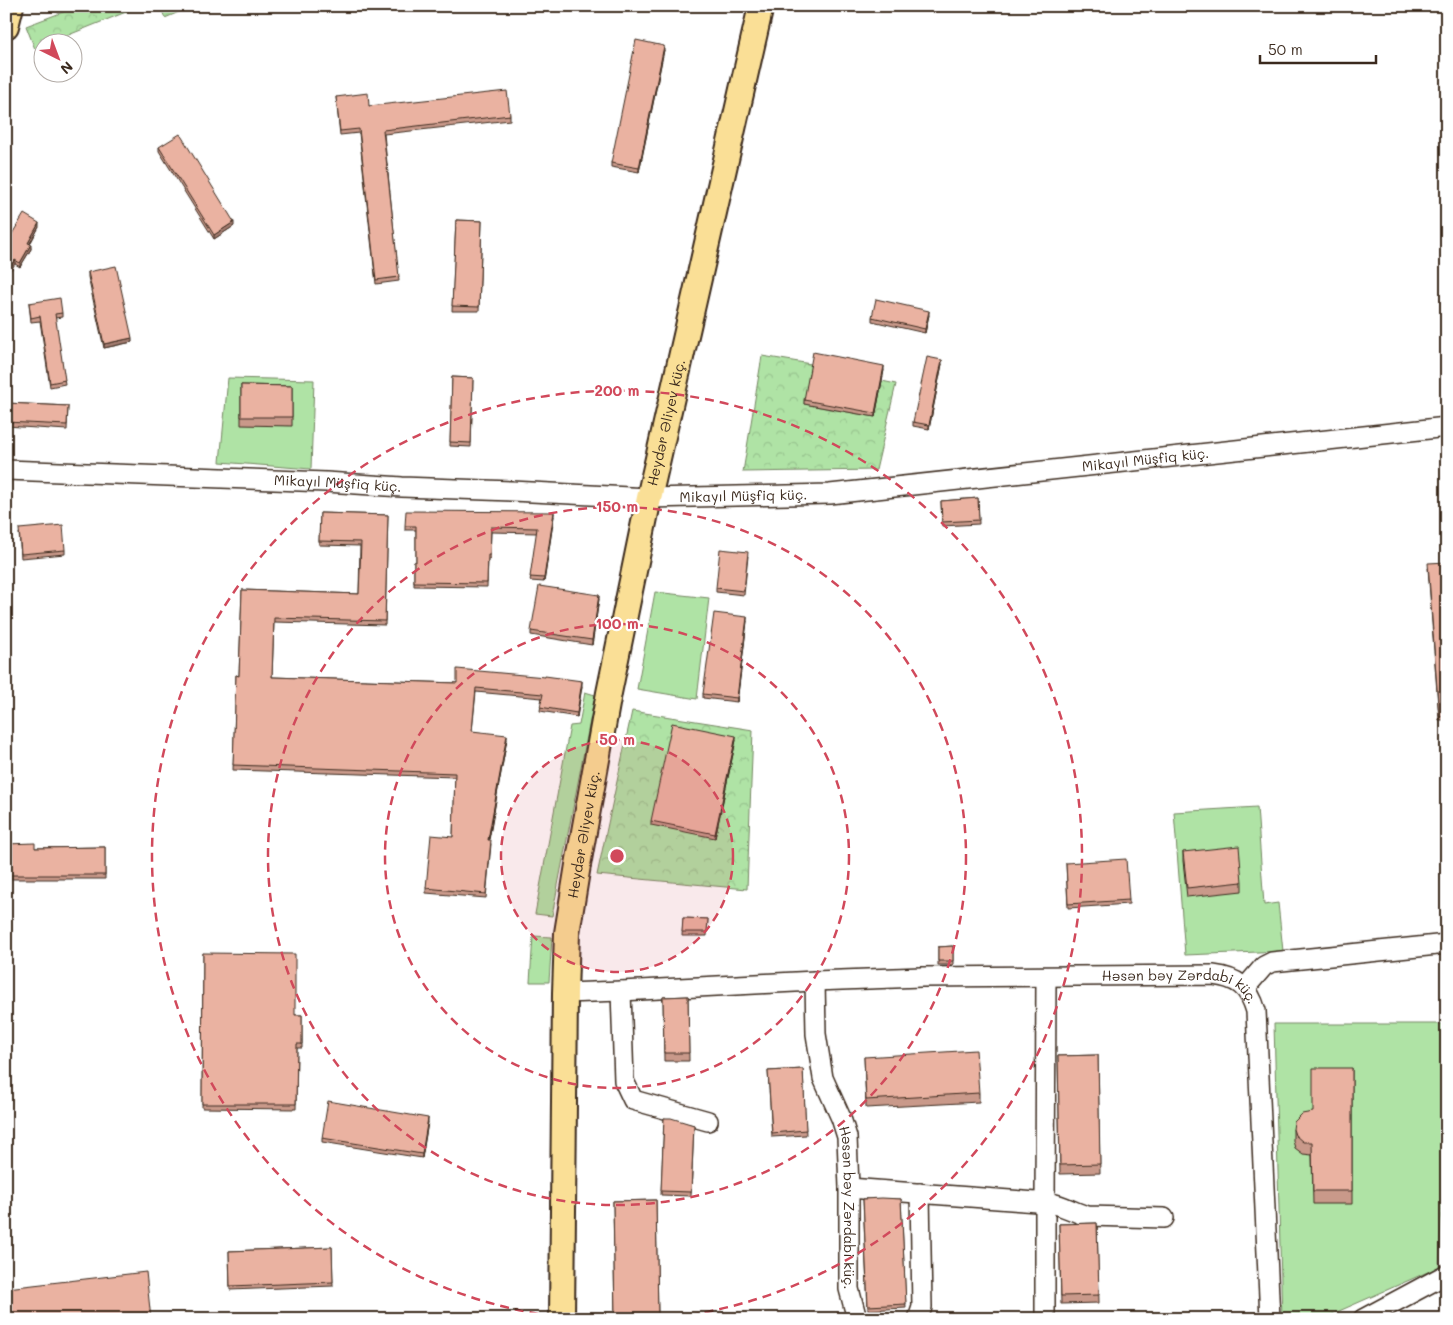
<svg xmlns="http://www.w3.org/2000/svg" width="1453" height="1325" viewBox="0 0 1453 1325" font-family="Mali,sans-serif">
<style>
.grass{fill:#afe3a5;stroke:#758662}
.forest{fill:url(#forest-crowns);stroke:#758662}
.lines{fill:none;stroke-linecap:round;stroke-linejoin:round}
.minor-casing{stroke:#3b2a1e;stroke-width:22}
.major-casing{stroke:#3b2a1e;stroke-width:28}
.minor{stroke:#fff;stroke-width:19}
.major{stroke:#fadf96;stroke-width:24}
.wall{fill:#c9998a;stroke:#3b2a1e}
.shaded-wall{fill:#a47d71;stroke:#3b2a1e}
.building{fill:#eab2a1;stroke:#3b2a1e}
.ring{fill:none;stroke:#d1495b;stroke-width:2.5;stroke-dasharray:9 6}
.labels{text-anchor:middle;stroke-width:4.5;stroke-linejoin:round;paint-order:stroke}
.street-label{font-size:14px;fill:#3b2a1e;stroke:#fff}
.centre{fill:#d1495b;stroke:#fff;stroke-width:2.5}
.ring-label{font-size:15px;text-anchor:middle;font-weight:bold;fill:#d1495b;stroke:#fff;stroke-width:4.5;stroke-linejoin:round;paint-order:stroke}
</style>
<defs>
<pattern id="forest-crowns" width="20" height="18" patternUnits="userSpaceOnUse" patternTransform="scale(1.25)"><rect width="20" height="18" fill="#afe3a5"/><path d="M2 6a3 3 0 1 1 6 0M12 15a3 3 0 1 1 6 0" fill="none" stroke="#97c38e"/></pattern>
</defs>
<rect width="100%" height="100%" fill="#fff"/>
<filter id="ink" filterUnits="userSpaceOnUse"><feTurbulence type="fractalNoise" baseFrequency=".02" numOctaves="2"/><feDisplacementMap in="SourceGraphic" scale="10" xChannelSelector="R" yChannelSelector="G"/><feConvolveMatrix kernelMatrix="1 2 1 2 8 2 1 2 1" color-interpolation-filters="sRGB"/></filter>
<g filter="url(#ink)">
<path class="grass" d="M228,378L314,380L311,469L220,462Z
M655,592L709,598L697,699L637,689Z
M585,692L595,695L552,916L535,914L570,726L579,725Z
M1257,807L1264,905L1278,903L1283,951L1185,955L1174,812Z
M533,936L552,937L549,982H530Z
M1274,1024H1447V1088L1439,1267L1321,1319H1282Z"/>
<path class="forest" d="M79,6H141L51,42H42V46L35,49L26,26Z
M160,6H193L165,18Z
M762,356L811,364L804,404L875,417L882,381L896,384L876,470L743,472Z
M632,711L753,730L747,889L597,875Z"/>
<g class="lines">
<defs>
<g id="minor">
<path id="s1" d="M6,470L326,482L402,487L512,491L649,498L830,494L1447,427"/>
<path id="s2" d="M815,981L816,1034L823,1078L841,1118L847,1137L849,1188V1289L857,1319"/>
<path d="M1245,988L1264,966L1272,962L1447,944"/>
<path d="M621,991L624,1081L633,1100L708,1121"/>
<path id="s3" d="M565,993L621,991L815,981L921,977L1213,975C1238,978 1249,987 1256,1011L1270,1319"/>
<path d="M849,1188L1050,1203C1064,1205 1075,1213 1088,1216L1164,1218"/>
<path d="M1045,1318V1202L1046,977"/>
<path d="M918,1319L922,1307L920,1193"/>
<path d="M1363,1319L1447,1274"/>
</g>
<g id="major">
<path d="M6,26L11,6"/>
<path id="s4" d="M562,1319L565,993L567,933L578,865L609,693L649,498L761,6"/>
</g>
</defs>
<use href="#minor" class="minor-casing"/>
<use href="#major" class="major-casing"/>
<use href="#minor" class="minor"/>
<use href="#major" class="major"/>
</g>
<path class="wall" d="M664,50L639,172L611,167V163Z
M336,97L369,106L510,115V120L384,134L399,281L376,284L359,133L340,135Z
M159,147L234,226L214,239L159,151Z
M456,220L482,221L479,311H452Z
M39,227L30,244L31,249L20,267L15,264L6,244Z
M88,272L132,342L104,348L88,277Z
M29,303L62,313V317L55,318L65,384L50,387L40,321L31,322Z
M929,315L925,333L872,321V317Z
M942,364L929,429L913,426V422Z
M884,370L875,417L804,404V400Z
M452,377L473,378L471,447L450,446Z
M241,385L292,386V426L241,425Z
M6,403L68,406L67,430L6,426Z
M978,498L979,524L942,526L941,501Z
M320,513L388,515L385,625L274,622L272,677L457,683L582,686L577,717L540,711L542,698L476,692L472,731L507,739L489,840L491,844L486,898L426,893V888L453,837L455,777L233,770L236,675L239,676L242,590L359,594L360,546L319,545Z
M554,516L544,582L530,581L537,533L491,532L490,559H488L487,587L414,586V562H416V530H405V526Z
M19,533L65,550V554L21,558Z
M748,556L744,595L716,592V588Z
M1447,562V720H1439L1428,568Z
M599,599L592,645L531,635V631Z
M747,621L737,702L703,698V694Z
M736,740L715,838L651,825V821Z
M6,844L35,848L105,847V879H6Z
M1183,852L1242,882V891L1187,897L1183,861Z
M1066,863L1129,900V904L1068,908Z
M683,918L708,919L707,936H682Z
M953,946V965H938V947Z
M203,953L295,1015H302V1048H297L296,1109L202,1108Z
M688,996L689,1061H664L663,997Z
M1098,1055L1100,1173L1060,1174L1058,1056Z
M864,1057L979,1093V1102L866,1108Z
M1352,1068V1204H1313L1312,1155L1303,1154L1295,1148L1293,1141V1129L1313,1112Z
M803,1069L806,1135L772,1137L768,1071Z
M664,1118L694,1125L691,1196L661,1195Z
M428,1122L422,1158L322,1142V1138Z
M863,1199H901L906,1308L868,1310Z
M656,1200L658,1319H615L613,1201Z
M1097,1223L1099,1303L1061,1304L1059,1224Z
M332,1247L333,1286L230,1290L229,1251Z"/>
<path class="shaded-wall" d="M664,46V50L639,172V168Z
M234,222V226L214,239V235Z
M39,223V227L28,247V243Z
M31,244V249L20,267V263Z
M15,260V264L6,277V273Z
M929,311V315L925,333V329Z
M132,338V342L104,348V344Z
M942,360V364L929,429V425Z
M884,366V370L875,417V413Z
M554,512V516L544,582V578Z
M599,595V599L592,645V640Z
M747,617V621L737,702V698Z
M582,681V686L577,717V713Z
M507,735V739L488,844V840Z
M736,736V740L715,838V834Z
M428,1118V1122L422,1158V1154Z"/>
<path class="building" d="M636,40L664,46L639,168L611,163Z
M507,91L510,115L383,130L399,277L376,280L359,129L340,131L336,97L368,93L369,106Z
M180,134L234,222L214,235L159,147Z
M24,214L39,223L28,243L31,244L20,263L15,260L6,273V244Z
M456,220L482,221L479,307L452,306Z
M116,266L132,338L104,344L88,272Z
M60,298L62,313L55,314L65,380L50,383L40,316L31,318L29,303Z
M876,299L929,311L925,329L872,317Z
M813,352L884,366L875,413L804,400Z
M927,357L942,360L929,425L913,422Z
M452,377L473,378L471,443L450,442Z
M241,385L292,386V417H241Z
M6,403L68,406L67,425L6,422Z
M978,498L979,520L942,522L941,501Z
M406,511L554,512L544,578L530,577L537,528L491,527L490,555H488L487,583L414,582V562H416V526H405Z
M320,513L388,515L385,621L274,618L272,677L457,683V669L545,677V676L582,681L577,713L540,707L543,694L476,688L472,731L507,735L488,840H491L486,894L426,888L431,835L453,837L455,773L233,765L236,675L239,676L242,590L359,594L361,542L319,541Z
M63,525L65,550L21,554L19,529Z
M720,549L748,552L744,591L716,588Z
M1447,562V716H1439L1428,563Z
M539,586L599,595L592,640L531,631Z
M714,613L747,617L737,698L703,694Z
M672,723L736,736L715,834L651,821Z
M35,843V848L105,847V875H6V844Z
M1239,846L1242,882L1187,888L1183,852Z
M1126,859L1129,900L1068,904L1066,863Z
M683,918L708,919L707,932H682Z
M953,946V961H938V947Z
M203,953L295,954V1015H302V1044H297L296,1104H202Z
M688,996L689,1053H664L663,997Z
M976,1050L979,1093L866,1100L864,1057Z
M1098,1055L1100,1164L1060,1165L1058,1056Z
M1313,1068H1352V1191H1313L1312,1142H1303L1295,1135L1293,1129L1294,1122L1302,1114L1313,1112Z
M803,1069L806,1130L772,1133L768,1071Z
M328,1101L428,1118L422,1154L322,1138Z
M664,1118H671L694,1125L691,1192L661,1191Z
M882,1198L901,1199L906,1304L868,1306L863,1199Z
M656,1200L658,1317H632V1319H618V1317L615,1318L613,1201Z
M1097,1223L1099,1295L1061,1296L1059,1224Z
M332,1247L333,1282L230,1286L229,1251Z
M146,1272L151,1319H11L7,1288Z"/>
</g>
<circle cx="617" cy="856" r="116" fill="#d1495b" fill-opacity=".12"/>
<g class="ring">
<circle cx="617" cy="856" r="116"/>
<circle cx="617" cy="856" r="232"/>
<circle cx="617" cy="856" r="349"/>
<path d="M568 1318A465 465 0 1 1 666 1318"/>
</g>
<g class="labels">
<g class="street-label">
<text dy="5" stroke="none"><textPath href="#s4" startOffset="906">Heydər Əliyev küç.</textPath></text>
<text dy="5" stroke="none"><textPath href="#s1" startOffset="1142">Mikayıl Müşfiq küç.</textPath></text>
<text dy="5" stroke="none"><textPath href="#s1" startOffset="332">Mikayıl Müşfiq küç.</textPath></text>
<text dy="5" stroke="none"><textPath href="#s1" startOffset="738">Mikayıl Müşfiq küç.</textPath></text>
<text dy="5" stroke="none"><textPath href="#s4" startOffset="486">Heydər Əliyev küç.</textPath></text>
<text dy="5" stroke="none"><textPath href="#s3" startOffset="619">Həsən bəy Zərdabi küç.</textPath></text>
<text dy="5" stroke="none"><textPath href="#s2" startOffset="232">Həsən bəy Zərdabi küç.</textPath></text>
</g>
</g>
<circle cx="617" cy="856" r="8" class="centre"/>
<g class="ring-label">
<text x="617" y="396">200 m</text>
<text x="617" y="512">150 m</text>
<text x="617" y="629">100 m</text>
<text x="617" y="745">50 m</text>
</g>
<rect width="1453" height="1325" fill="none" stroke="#fff" stroke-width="25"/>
<rect x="12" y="12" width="1428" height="1300" fill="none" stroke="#3b2a1e" stroke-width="2" filter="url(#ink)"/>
<g transform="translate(58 58) rotate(138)"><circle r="24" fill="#ffffff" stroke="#b1aaa5"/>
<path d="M0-4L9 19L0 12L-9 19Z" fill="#d1495b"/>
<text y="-8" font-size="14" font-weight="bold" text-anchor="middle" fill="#3b2a1e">N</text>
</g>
<path d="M1260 55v8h116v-8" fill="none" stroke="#3b2a1e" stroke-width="2.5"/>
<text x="1268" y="55" font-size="15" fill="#3b2a1e" stroke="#ffffff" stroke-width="4" paint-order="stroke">50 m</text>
</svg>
